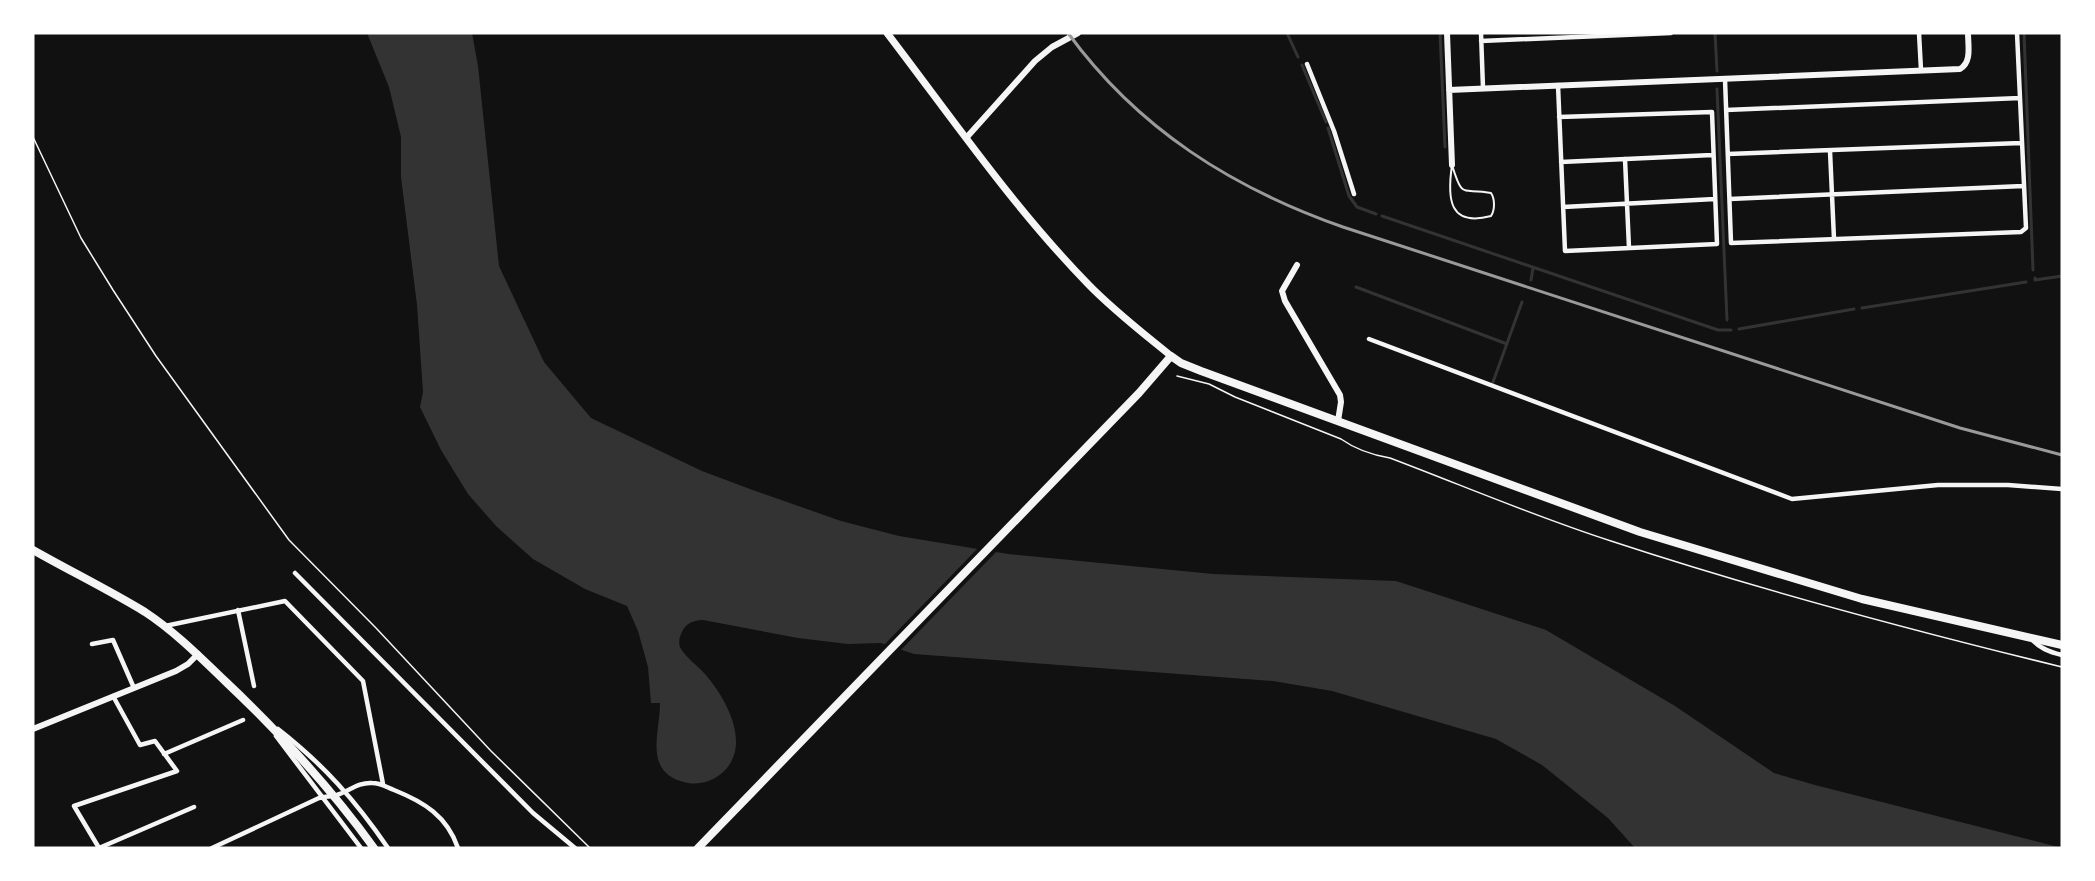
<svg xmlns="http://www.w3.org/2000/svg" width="2095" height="881" viewBox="0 0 2095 881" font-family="Cabin,sans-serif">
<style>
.water{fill:#333}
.pier{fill:#111}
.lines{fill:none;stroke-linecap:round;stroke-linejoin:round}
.stream{stroke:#333;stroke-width:3}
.path{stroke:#f5f5f5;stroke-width:1.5}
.service{stroke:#f5f5f5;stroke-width:2}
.minor{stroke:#f5f5f5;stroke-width:4.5}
.tertiary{stroke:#f5f5f5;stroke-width:6}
.secondary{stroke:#f5f5f5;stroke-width:7}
.primary{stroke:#f5f5f5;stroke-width:8}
.trunk{stroke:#f5f5f5;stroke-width:8}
.rail{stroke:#9a9a9a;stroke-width:3}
</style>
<rect width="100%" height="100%" fill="#111"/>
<path class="water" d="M367,33H472L478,66L499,266L544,362L591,418L702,471L750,489L841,521L899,536L1008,554L1213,574L1396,581L1546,630L1675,706L1774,773L1815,785L2062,848H1635L1608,818L1542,765L1496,739L1332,691L1273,681L914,654L881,643L848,644L798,638L703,620C699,620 693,621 690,623C683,626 677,640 680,647C685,657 698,666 705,674C726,698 753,746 722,773C713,781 700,785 688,783C642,774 660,734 660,703H651L648,667L638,631L627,606L585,589L533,559L496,526L468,494L441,450L420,407L423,392L417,305L401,177V137L389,87Z"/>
<path class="pier" d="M979,547L999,549L899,652L882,647Z"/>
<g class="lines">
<path class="stream" d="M1287,33L1298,57
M1440,33L1445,147
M1715,33L1717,71
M2024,33L2033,270
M1302,65L1326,122
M1717,89L1727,320
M1328,128L1349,196L1357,207L1376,214
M1382,216L1718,330H1731
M2035,278V280L2062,276
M1531,280L1533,268
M1356,287L1507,344
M1862,308L2026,282
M1739,329L1854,309
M1493,382L1522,302"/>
<path class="path" d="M33,137L81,238L113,290L156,356L289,540L376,628L491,751L590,848
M1177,376L1209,384L1235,397L1341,439C1355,449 1372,455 1390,458C1464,486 1536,517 1611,541C1760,590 1910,630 2062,667"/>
<path class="service" d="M1452,165C1463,201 1462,187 1491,193C1495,199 1495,210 1491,216C1449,227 1447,199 1452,165Z"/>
<path class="minor" d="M1481,33L1483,88
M1919,33L1921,70
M1481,41L1671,33
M1307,64L1334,131L1354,194
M1725,79L1731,243L2021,232L2026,228L2017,33
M1558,85L1565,251L1717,244L1712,112L1559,117
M1726,110L2020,98
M1830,151L1834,239
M1728,154L2021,143
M1625,159L1629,248
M1561,162L1712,155
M1730,199L2023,186
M1563,207L1715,199
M1369,339L1792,499L1938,485H2008L2062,489
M295,573L533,813L575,848
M238,610L254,686
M165,626L285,601L363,681L383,784
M2031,638C2038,648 2050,652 2062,655
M92,644L113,640L134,688
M113,696L140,745L155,741L177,771L74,806L99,848L194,807
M278,729C324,765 355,800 388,848
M276,736L361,848
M164,754L243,720
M212,848L319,798C325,796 331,797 337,795C349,791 359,782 372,783C381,783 386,787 394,790C424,802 447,816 458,848"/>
<path class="tertiary" d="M1447,33L1452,165
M1449,90L1960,69C1972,62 1968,46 1968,33
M967,137L1035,61L1052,47L1078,33
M1297,265L1282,291L1285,301L1340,395L1341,402L1338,421
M33,729L176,671L188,664L198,654"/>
<path class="secondary" d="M887,33C952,118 1013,207 1088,284C1113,310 1143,333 1171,356"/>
<path class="primary" d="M698,848L1139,393L1171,356L1181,363L1201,371L1640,532L1862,599L2062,645"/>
<path class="trunk" d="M33,550C70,571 109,590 145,612C174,631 200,657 225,681C280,733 330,787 374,848"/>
<path class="rail" d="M1068,33C1138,129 1232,188 1343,227L1960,428L2062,455"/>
</g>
<rect width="2095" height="881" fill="none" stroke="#ffffff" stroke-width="69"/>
</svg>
